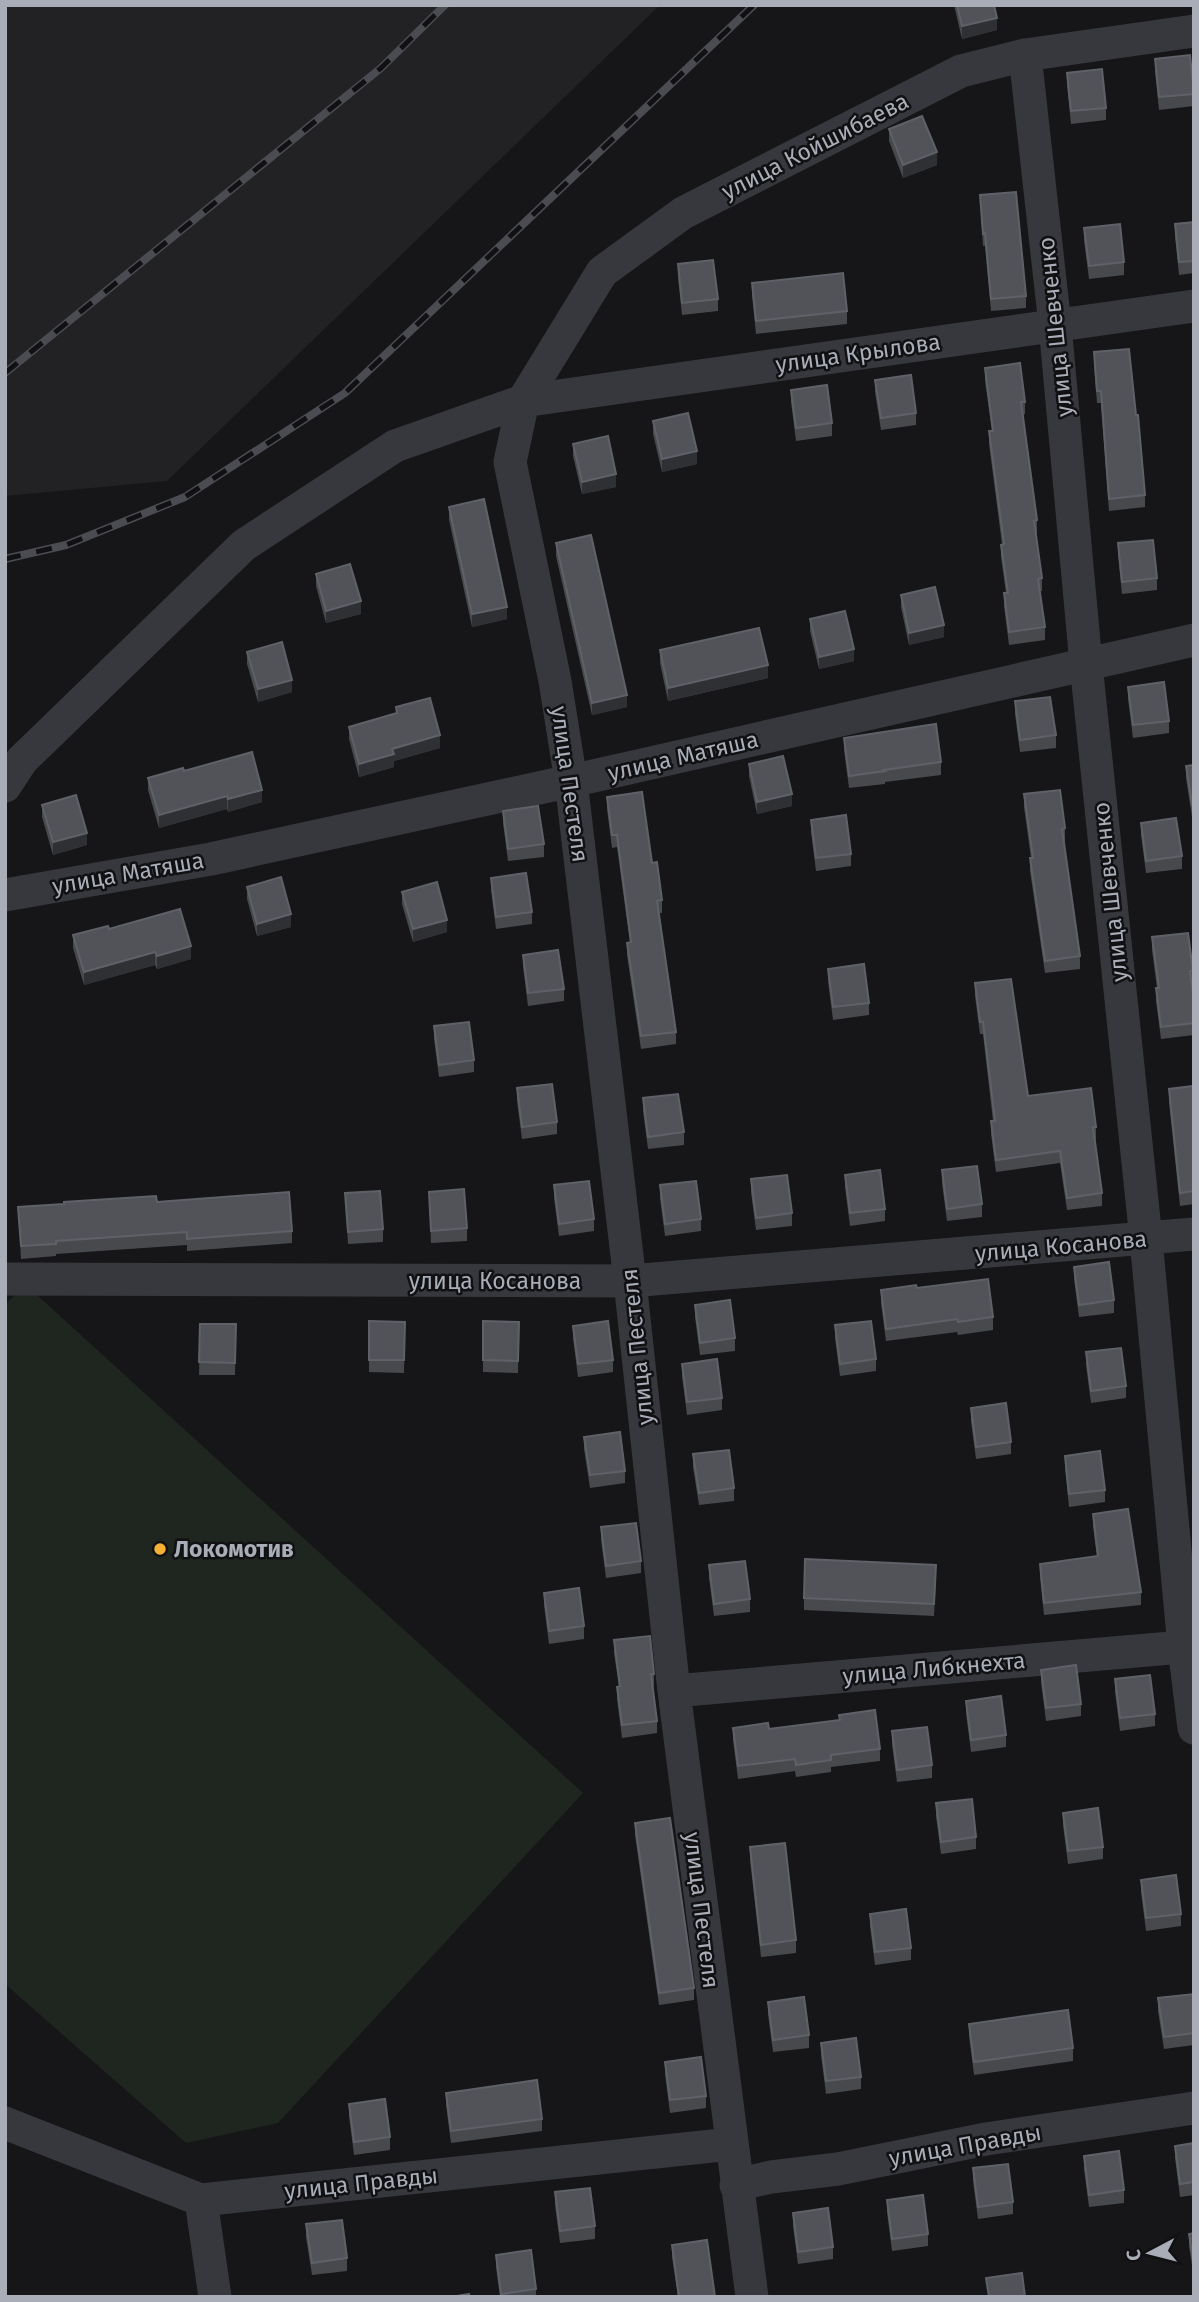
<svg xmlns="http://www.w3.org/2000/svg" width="1199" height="2302" viewBox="0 0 1199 2302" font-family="'Fira Sans',sans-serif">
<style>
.built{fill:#222225}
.green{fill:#1e261f}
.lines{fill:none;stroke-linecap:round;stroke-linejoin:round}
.minor{stroke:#37383d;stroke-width:33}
.rail-casing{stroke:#4a4c52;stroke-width:8}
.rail{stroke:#111113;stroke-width:5;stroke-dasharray:16;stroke-linecap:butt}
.wall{fill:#47494d}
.shaded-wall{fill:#2f3033}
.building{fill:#525359;stroke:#5f6168;stroke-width:2}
.poi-dot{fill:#f2b134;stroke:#111113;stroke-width:2.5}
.labels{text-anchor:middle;stroke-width:5;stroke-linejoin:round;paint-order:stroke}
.street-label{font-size:23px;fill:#a8adb8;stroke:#111113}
.poi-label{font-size:23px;font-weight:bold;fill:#a8adb8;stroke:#111113;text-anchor:start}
</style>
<rect width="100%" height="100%" fill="#161618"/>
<path class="built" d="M5,5H660L167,481L5,496Z"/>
<path class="green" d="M25,1284L583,1793L278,2123L186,2143L5,1984V1305Z"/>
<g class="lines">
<path class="minor" d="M1025,55L1055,325L1086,664L1146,1239L1184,1647L1194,1728
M5,786L22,760L244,545L395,446L523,401L1194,306
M5,895L211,859L571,781L1194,640
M5,1279L630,1281L1194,1234
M674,1691L1194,1646
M5,2123L201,2200L731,2144
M736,2185L771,2177L838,2169L986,2139L1194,2108
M201,2200L215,2297
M752,2297L674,1691L630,1281L571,781L555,681L510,462L523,401L602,272L683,213L961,71L1025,55L1194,31"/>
<defs>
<path id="rail" d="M5,373L381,68L445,5
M5,559L66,545L185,497L345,393L754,5"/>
</defs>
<use href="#rail" class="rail-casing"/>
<use href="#rail" class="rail"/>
</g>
<path class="wall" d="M954,5H994L997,30L962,39Z
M1155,59L1194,89V106L1159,110L1155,71Z
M1067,73L1106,108V120L1071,124L1067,85Z
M889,129L937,165L903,178L889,141Z
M980,195L1026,296V308L991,311L985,246H983Z
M1194,222V273L1179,275L1175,236V224Z
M1084,228L1124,262V275L1089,279L1084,240Z
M678,264L718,299V311L682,315L678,277Z
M752,283L847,311V324L756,334L752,295Z
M1094,352L1145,495V507L1109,511L1101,403H1097L1094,365Z
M985,368L1025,402V414L1023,415L1037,520V533H1036L1042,578V591H1040L1045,627V640L1009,645L1004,606V593H1006L1001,557V545L1002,544L989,444V431H992L985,381Z
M875,380L916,413V425L881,430L875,392Z
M791,390L832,423V436L796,441L791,402Z
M653,421L697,464L662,472L653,434Z
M573,444L616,487L582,494L573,456Z
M449,507L507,619L472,627L449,520Z
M556,543L627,707L592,715L556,556Z
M1118,543L1157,578V590L1122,594L1118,555Z
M316,574L361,614L326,623L316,586Z
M901,595L944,637L909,645L901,607Z
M810,619L854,661L819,669L810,631Z
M660,650L768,678L668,701L660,663Z
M247,652L292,692L258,702L247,664Z
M1128,687L1169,721V733L1133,738L1128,699Z
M1015,701L1056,735V748L1020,752L1015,714Z
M396,707L440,748L394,761V767L359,777L349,739V727L396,714Z
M844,738L941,762V775L885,782V784L849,788L844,750Z
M749,764L792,806L757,814L749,776Z
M1194,765V817H1192L1186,778V766Z
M184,771L262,802L228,812L227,809L159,828L148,790V778Z
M1024,794L1065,828V841H1064L1080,956V969L1045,973L1030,871V858H1031L1024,807Z
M607,797L652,863L662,900V913H659L676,1032V1044L641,1049L627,955V943L630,942L617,847L612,848L607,809Z
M42,805L87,845L53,855L42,817Z
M503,811L544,844V857L508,861L503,823Z
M811,820L851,854V866L816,871L811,832Z
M1141,823L1182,856V869L1146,873L1141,835Z
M491,878L532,912V924L496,929L491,890Z
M247,887L291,927L257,936L247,899Z
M402,892L447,932L413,942L402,904Z
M109,929L191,959L157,969L155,965L84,985L73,948V935Z
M1152,937L1193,971V983L1191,984L1194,1001V1035L1161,1039L1156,1001V988H1157L1152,950Z
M523,955L564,989V1001L528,1006L523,967Z
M828,969L869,1003V1015L833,1020L828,981Z
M975,983L1028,1096L1096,1127V1139H1095L1102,1193V1206L1067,1210L1060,1163L996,1172L991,1134V1121H993L983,1034H980L975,996Z
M434,1026L474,1060V1072L439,1077L434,1039Z
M1194,1086V1204L1180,1206L1169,1102V1089Z
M517,1088L557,1122V1134L522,1139L517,1101Z
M643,1098L684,1132V1145L648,1149L643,1111Z
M942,1170L982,1204V1217L947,1221L942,1183Z
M845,1175L885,1209V1221L850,1226L845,1187Z
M751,1179L792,1213V1226L756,1230L751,1192Z
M554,1185L594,1219V1231L559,1236L554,1198Z
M660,1185L701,1219V1231L665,1236L660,1198Z
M429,1192L467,1228V1241L431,1243Z
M345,1193L383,1229V1242L348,1244Z
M157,1202L292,1231V1243L187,1251V1245L56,1254V1256L21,1259L18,1207Z
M1074,1267L1114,1300V1313L1079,1317L1074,1279Z
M917,1288L993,1317V1330L958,1335L957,1332L886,1341L881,1303V1290Z
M695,1305L735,1338V1351L700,1355L695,1317Z
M369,1321L405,1322L404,1373L369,1372Z
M483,1321L519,1322L518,1373L483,1372Z
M200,1324H236L235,1375H199Z
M835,1325L876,1359V1371L840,1376L835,1338Z
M573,1326L613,1360V1372L578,1377L573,1338Z
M1086,1352L1126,1386V1398L1091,1403L1086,1365Z
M682,1364L722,1398V1410L687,1415L682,1376Z
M971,1408L1011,1442V1454L976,1459L971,1421Z
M584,1437L625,1471V1483L590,1488L584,1449Z
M693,1454L734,1488V1501L699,1505L693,1467Z
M1065,1456L1105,1490V1502L1069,1507L1065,1468Z
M1093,1514L1141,1592V1605L1044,1615L1040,1577V1564L1097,1557L1093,1526Z
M601,1527L641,1561V1573L606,1578L601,1540Z
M709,1565L750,1599V1612L714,1616L709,1578Z
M936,1577L934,1616L804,1610V1598Z
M544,1593L584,1626V1639L549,1644L544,1605Z
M614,1640L654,1674V1686L653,1687L657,1721V1733L622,1738L617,1699V1687H619L614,1653Z
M1041,1670L1081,1704V1716L1046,1721L1041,1682Z
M1115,1679L1155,1714V1726L1120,1731L1115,1692Z
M966,1701L1006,1735V1747L971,1752L966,1713Z
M839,1715L880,1749V1761L831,1767V1772L796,1777L795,1771L738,1779L733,1740V1728L769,1729L839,1720Z
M892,1731L932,1765V1778L897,1782L892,1744Z
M936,1803L976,1837V1849L941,1854L936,1816Z
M1063,1813L1103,1847V1859L1068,1864L1063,1825Z
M635,1823L694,1988V2000L659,2005L635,1835Z
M750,1847L796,1940V1953L761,1957L750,1860Z
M1141,1880L1181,1914V1926L1146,1931L1141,1892Z
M870,1914L911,1948V1960L875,1965L870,1926Z
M1194,1994V2045L1164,2049L1158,2011V1998Z
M768,2002L809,2035V2048L773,2052L768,2014Z
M969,2024L1073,2048V2061L974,2075L969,2036Z
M821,2043L861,2077V2089L826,2094L821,2055Z
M665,2062L706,2096V2108L670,2113L665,2074Z
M446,2093L542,2119V2131L451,2143L446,2105Z
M349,2104L390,2137V2150L354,2155L349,2116Z
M1194,2143V2195L1180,2197L1175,2158V2146Z
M1084,2156L1124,2190V2203L1089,2207L1084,2169Z
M973,2168L1013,2202V2214L978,2219L973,2181Z
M555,2192L595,2226V2239L560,2243L555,2205Z
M887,2200L928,2234V2246L892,2251L887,2212Z
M793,2213L833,2247V2259L798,2264L793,2226Z
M306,2224L347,2258V2271L312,2275L306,2237Z
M1194,2233V2278L1189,2246V2234Z
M672,2245L715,2297H678L672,2257Z
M496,2255L536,2289V2297H500L496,2267Z"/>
<path class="shaded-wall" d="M997,18V30L962,39V26Z
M937,152V165L903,178V165Z
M697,451V464L662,472V459Z
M616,474V487L582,494V482Z
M361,601V614L326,623V611Z
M507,607V619L472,627V614Z
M944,625V637L909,645V633Z
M854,649V661L819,669V657Z
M768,665V678L668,701V688Z
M292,680V692L258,702V689Z
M627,695V707L592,715V703Z
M440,735V748L394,761V767L359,777V764L392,749Z
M262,790V802L228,812V799Z
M792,794V806L757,814V802Z
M227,796V809L159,828V815Z
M87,833V845L53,855V842Z
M291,914V927L257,936V924Z
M447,920V932L413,942V929Z
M191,946V959L157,969V956Z
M155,952V965L84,985V972Z"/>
<path class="building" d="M957,5H994L997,18L962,26Z
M1190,55L1194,94L1159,97L1155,59Z
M1102,69L1106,108L1071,111L1067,73Z
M922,116L937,152L903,165L889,129Z
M1016,192L1026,296L991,299L985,233L983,234L980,195Z
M1194,222V261L1179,262L1175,224Z
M1120,224L1124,262L1089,266L1084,228Z
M713,260L718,299L682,303L678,264Z
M843,273L847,311L756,321L752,283Z
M1129,349L1136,415H1138L1145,495L1109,499L1101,391H1097L1094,352Z
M1020,363L1025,402H1021L1037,520L1034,521L1042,578L1038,579L1045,627L1009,632L1004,593H1008L1001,545L1004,544L989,431H993L985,368Z
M911,375L916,413L881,418L875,380Z
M827,385L832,423L796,428L791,390Z
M688,413L697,451L662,459L653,421Z
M608,436L616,474L582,482L573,444Z
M484,499L507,607L472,614L449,507Z
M591,535L627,695L592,703L556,543Z
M1153,540L1157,578L1122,582L1118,543Z
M350,564L361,601L326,611L316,574Z
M935,587L944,625L909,633L901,595Z
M845,611L854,649L819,657L810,619Z
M759,628L768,665L668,688L660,650Z
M282,642L292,680L258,689L247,652Z
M1164,682L1169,721L1133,725L1128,687Z
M1050,697L1056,735L1020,740L1015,701Z
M430,698L440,735L392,749L394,754L359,764L349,727L397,713L396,707Z
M936,724L941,762L884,770L885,771L849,776L844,738Z
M252,752L262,790L228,799L227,796L159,815L148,778L183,768L184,771Z
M783,756L792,794L757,802L749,764Z
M1194,765V804L1192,805L1186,766Z
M1060,790L1065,828L1062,829L1080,956L1045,961L1030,858H1033L1024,794Z
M642,792L652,863L657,862L662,900L657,901L676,1032L641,1036L627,943L631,942L617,835H612L607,797Z
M76,795L87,833L53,842L42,805Z
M538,806L544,844L508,849L503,811Z
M846,815L851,854L816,858L811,820Z
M1176,818L1182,856L1146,861L1141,823Z
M526,873L532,912L496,917L491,878Z
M281,877L291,914L257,924L247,887Z
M437,882L447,920L413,929L402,892Z
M180,909L191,946L157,956L155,952L84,972L73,935L108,926L109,929Z
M1188,933L1193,971H1190L1194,1001V1023L1161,1027L1156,988H1159L1152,937Z
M558,950L564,989L528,993L523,955Z
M864,964L869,1003L833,1007L828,969Z
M1011,979L1028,1096L1091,1088L1096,1127H1093L1102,1193L1067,1198L1060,1151L996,1160L991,1121H995L983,1022H980L975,983Z
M469,1022L474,1060L439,1065L434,1026Z
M552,1084L557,1122L522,1127L517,1088Z
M1194,1086V1191L1180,1193L1169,1089Z
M678,1094L684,1132L648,1137L643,1098Z
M977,1166L982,1204L947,1209L942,1170Z
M880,1170L885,1209L850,1213L845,1175Z
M787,1175L792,1213L756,1218L751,1179Z
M589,1181L594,1219L559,1224L554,1185Z
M696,1181L701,1219L665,1224L660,1185Z
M464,1189L467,1228L431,1231L429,1192Z
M380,1191L383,1229L348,1232L345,1193Z
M289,1192L292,1231L187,1239V1232L56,1241V1244L21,1246L18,1207L64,1204V1202L156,1196L157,1202Z
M1109,1262L1114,1300L1079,1305L1074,1267Z
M988,1279L993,1317L958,1322L957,1319L886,1329L881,1290L916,1285L917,1288Z
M730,1300L735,1338L700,1343L695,1305Z
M369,1321L405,1322L404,1360H369Z
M483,1321L519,1322L518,1361L483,1360Z
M608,1321L613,1360L578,1364L573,1326Z
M871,1321L876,1359L840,1364L835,1325Z
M200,1324H236L235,1363L199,1362Z
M1121,1348L1126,1386L1091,1391L1086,1352Z
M717,1359L722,1398L687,1402L682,1364Z
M1006,1403L1011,1442L976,1447L971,1408Z
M620,1432L625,1471L590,1475L584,1437Z
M729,1450L734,1488L699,1493L693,1454Z
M1100,1451L1105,1490L1069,1494L1065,1456Z
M1128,1509L1141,1592L1044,1603L1040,1564L1098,1556L1093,1514Z
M636,1523L641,1561L606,1566L601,1527Z
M805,1559L936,1565L934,1604L804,1598Z
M745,1561L750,1599L714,1604L709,1565Z
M579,1588L584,1626L549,1631L544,1593Z
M650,1636L654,1674H651L657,1721L622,1725L617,1687L620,1686L614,1640Z
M1076,1665L1081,1704L1046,1708L1041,1670Z
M1150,1675L1155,1714L1120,1718L1115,1679Z
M1001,1696L1006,1735L971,1740L966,1701Z
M875,1710L880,1749L831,1755V1760L796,1765L795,1759L738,1766L733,1728L768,1723L769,1729L840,1720L839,1715Z
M927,1727L932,1765L897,1770L892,1731Z
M972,1799L976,1837L941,1842L936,1803Z
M1098,1808L1103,1847L1068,1851L1063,1813Z
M670,1818L694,1988L659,1993L635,1823Z
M785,1843L796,1940L761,1945L750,1847Z
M1176,1875L1181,1914L1146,1918L1141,1880Z
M906,1909L911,1948L875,1952L870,1914Z
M1194,1994V2033L1164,2037L1158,1998Z
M804,1997L809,2035L773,2040L768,2002Z
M1068,2010L1073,2048L974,2062L969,2024Z
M856,2038L861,2077L826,2081L821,2043Z
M701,2057L706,2096L670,2100L665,2062Z
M537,2080L542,2119L451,2131L446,2093Z
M385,2099L390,2137L354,2142L349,2104Z
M1194,2143V2182L1180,2184L1175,2146Z
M1119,2151L1124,2190L1089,2195L1084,2156Z
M1008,2164L1013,2202L978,2207L973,2168Z
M590,2188L595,2226L560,2231L555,2192Z
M923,2195L928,2234L892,2239L887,2200Z
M828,2208L833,2247L798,2252L793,2213Z
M342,2220L347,2258L312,2263L306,2224Z
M1194,2233V2266L1189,2234Z
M707,2240L715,2297H679L672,2245Z
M531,2250L536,2289L501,2294L496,2255Z
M1022,2273L1025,2297H989L986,2278Z
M469,2294L470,2297H451Z"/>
<circle class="poi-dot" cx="160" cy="1549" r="7"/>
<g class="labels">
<g class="street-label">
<text transform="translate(815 146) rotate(-27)" y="8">улица Койшибаева</text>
<text transform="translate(1055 327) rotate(-96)" y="8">улица Шевченко</text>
<text transform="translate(858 353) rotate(-8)" y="8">улица Крылова</text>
<text transform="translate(683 756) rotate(-13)" y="8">улица Матяша</text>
<text transform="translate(570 784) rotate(82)" y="8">улица Пестеля</text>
<text transform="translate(128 873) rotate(-10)" y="8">улица Матяша</text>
<text transform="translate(1110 892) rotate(-96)" y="8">улица Шевченко</text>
<text transform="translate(1061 1246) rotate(-5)" y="8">улица Косанова</text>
<text x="495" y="1289">улица Косанова</text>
<text transform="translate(637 1347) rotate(-96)" y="8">улица Пестеля</text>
<text transform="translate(934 1668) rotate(-5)" y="8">улица Либкнехта</text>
<text transform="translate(702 1910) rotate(83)" y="8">улица Пестеля</text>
<text transform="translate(965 2145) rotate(-10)" y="8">улица Правды</text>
<text transform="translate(361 2183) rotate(-6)" y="8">улица Правды</text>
</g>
<g class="poi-label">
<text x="174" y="1557">Локомотив</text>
</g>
</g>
<rect width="1199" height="2302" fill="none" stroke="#a8adb8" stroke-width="14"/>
<g transform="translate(1150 2253) rotate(263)" stroke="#111113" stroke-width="5" paint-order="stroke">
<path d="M0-5L12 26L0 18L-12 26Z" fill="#a8adb8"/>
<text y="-10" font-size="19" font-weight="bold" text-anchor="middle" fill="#a8adb8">С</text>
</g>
</svg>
